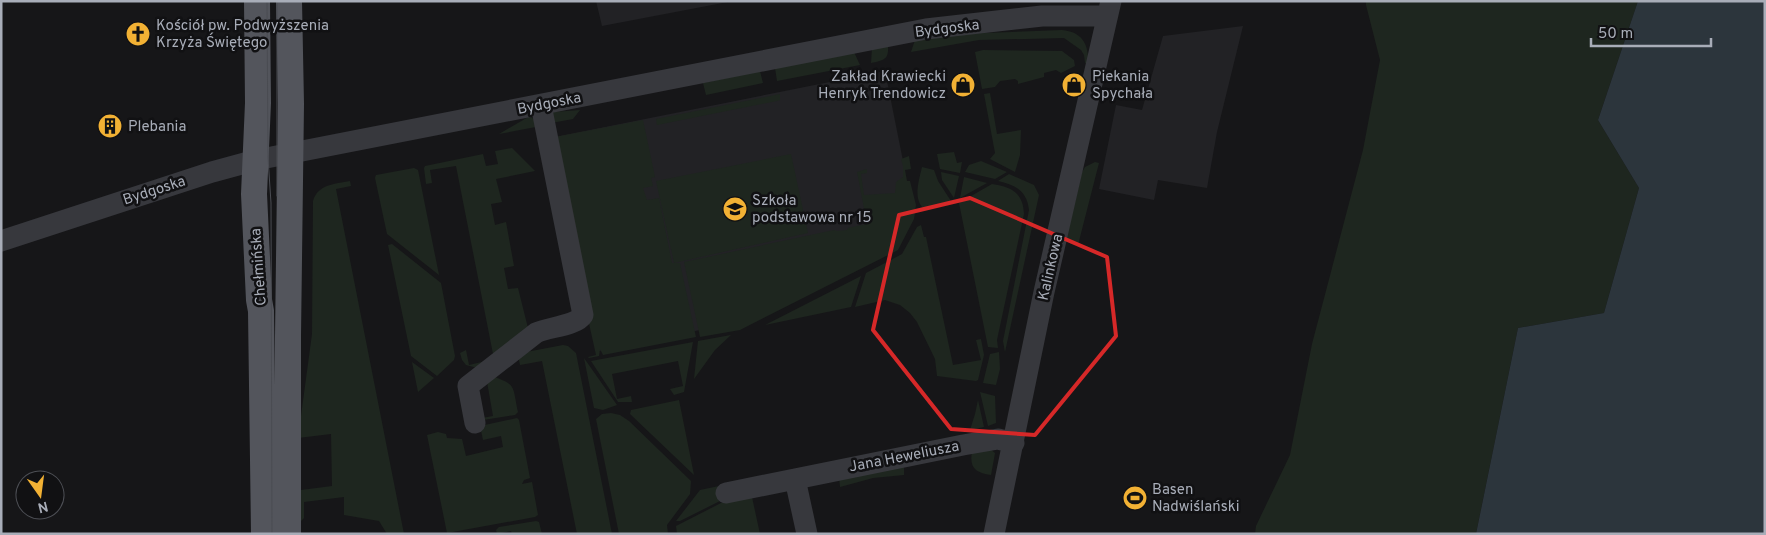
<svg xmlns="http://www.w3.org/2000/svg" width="1766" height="535" viewBox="0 0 1766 535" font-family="Overpass,sans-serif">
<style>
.built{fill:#222225}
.green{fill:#1e261f}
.water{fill:#2c353c}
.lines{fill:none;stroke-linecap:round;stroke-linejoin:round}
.minor{stroke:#37383d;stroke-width:21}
.major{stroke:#53555c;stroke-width:26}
.tram{stroke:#4a4c52;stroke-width:1}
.marked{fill:none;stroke:#d62828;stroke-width:4;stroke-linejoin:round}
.labels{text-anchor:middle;stroke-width:5;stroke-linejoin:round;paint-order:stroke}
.poi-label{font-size:15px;fill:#a8adb8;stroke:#111113;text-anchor:start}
.street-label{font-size:15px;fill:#a8adb8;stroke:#111113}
</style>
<rect width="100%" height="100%" fill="#161618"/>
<path class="built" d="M596,1H733L602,26Z
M1243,26L1217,132L1207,188L1158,180L1154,200L1099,189L1116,105L1142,110L1163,36Z
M885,71L904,166L900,215L743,321L599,351L555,137Z"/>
<path class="green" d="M1366,1H1638L1598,120L1639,188L1604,313L1518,328L1476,534H1255L1256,526L1290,455L1312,344L1363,150L1380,60L1366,5Z
M1062,30C1083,32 1089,45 1088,64L1085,63L1084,55L1081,50L1064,38L979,40L911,52L915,40L958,34Z
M888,45C889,60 884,60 871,63L872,48Z
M983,50L1062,51L1074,60L1075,66L1061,73L1056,70L1044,73V77L1018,84V81L1015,79L1000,81L995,87L982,89L975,52Z
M854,52L860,65L777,81L775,68Z
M760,71L763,83L706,95L703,83Z
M990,93L997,134L1021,130L1020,155L1015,172L990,159L995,153L984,94Z
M780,94V100L777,101L657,125L656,119Z
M580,110L573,119L551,123L553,112Z
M530,116L541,126L499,134Z
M643,120L655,177L651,178L653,186L643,188L647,200L659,198L672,263H680L696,337L603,355L600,349L599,356L589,358L588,357L596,355L588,319L555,137Z
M512,148L535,171L496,179L502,202L491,204L495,225L506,222L514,266L504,268L508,289L518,288L528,328L527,332L499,357L481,369L466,365L462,360L460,353L466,350L469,365L494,359L456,166L430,170L432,183L426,184L424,168L425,166L483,154L486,166L498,164L495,151Z
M954,152L957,163L962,162L960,173L940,169L937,154Z
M791,154L808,233L674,263L656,181Z
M909,156L911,169L905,170L907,181H910L916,205L914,219L898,250L740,330L700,337L684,262L834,230L837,231L847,230L848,228L867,224L857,172L867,169V173L861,174L864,195L895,193L896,182L903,177V166L901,159Z
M981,161L1007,172L995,179L965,172L969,165Z
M1095,162L1099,163L1078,245L1071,244L1066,240L1082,172L1085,167Z
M922,167L934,170L938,181L951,201L948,203L923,208C913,198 919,180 922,167Z
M414,168L418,170L439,275L387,234L375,178L376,175Z
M941,172L959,176L954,198L942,180Z
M1009,174L1034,185L1039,195L1005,352L1003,341L1029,210C1027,191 1016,185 998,181Z
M964,177L987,183L960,198Z
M350,181L351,186L336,189L404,534H387L379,521L344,515V497L304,502V518L301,521V490L332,486L331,434L298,438L312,334L313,201C318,184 335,184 350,181Z
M992,184C1011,187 1023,192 1024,214L997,340L998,348L988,347L959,203Z
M921,225L924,237H926L953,365L981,360L976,340L981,339L984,355L978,380L976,381L937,376L935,359L917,322L910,313L900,305L885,300L855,307L866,273L902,254L917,227Z
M392,244L441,283L455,356L454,360L437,376L411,356L388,245Z
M861,276L851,307L765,325Z
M731,335L715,350L694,379L698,341Z
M693,342L684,392L674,395L670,389L683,386L678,361L612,374L617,399L631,396L632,402H618L591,361Z
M563,345L568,346L576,353L612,534H577L542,361L520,365L518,356L521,353Z
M999,352L1000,369L996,385L983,383L990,354Z
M584,358L617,405L603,410L594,408Z
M412,362L434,378L418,392Z
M489,375C517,385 512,384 518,412L515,415L483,420L482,418L493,416L486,376Z
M980,392L995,396L996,423L988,426Z
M679,400L694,475L630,414L631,410Z
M978,400L984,427L970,430L975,414Z
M611,413L620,415L629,421L691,481L690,494L667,525L668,534H619L596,419L602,414Z
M517,418L519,420L530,478L524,480L522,484L532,482L538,515L535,517L447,533L427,435L438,432L446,434L447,438L462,439L466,456L503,447L501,436L483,440L480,426Z
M990,449L995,453L991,475C976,473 969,468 972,452Z
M904,467V475L873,478L840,487L839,477Z
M719,486L722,500L680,521H676L700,490Z
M752,497L760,534H677L676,526L721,503Z
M536,521L539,522L542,534H512L511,531L497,534L496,530L499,527Z"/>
<path class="water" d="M1638,1H1765V534H1476L1518,328L1604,313L1639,188L1598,120Z"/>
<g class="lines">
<path class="minor" d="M1,241L212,172L256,160L926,29L1042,16H1107
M475,423L468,386L536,333C548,327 576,326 583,315L541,105
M795,479L807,534
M726,493L963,445L998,439L1014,443
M994,534L1044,292L1111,1"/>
<path class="major" d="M257,1L258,103L254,194L259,300L261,311L264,534
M288,534V336L291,104L289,1"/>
<path class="tram" d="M267,1L268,158L271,203L272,534
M277,1V196"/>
</g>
<path class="marked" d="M970,198L1107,257L1116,336L1035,435L951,429L873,330L899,215Z"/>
<defs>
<symbol id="church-disc" viewBox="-11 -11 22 22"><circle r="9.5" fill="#f2b134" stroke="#111113"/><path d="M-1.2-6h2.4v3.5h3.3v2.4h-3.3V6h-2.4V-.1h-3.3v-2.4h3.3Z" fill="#111"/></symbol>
<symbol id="shop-disc" viewBox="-11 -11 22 22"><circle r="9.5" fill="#f2b134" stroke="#111113"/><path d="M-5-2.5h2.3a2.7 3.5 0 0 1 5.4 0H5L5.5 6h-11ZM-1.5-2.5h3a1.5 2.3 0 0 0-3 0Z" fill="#111"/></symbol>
<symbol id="building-disc" viewBox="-11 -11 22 22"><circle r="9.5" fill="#f2b134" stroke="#111113"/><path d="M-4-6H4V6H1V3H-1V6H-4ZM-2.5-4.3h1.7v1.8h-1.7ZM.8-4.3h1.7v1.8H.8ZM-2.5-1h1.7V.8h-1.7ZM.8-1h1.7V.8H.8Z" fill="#111"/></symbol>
<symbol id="school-disc" viewBox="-11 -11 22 22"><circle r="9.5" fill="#f2b134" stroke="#111113"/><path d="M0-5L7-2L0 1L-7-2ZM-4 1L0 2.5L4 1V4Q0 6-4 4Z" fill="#111"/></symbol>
<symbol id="stadium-disc" viewBox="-11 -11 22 22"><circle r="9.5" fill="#f2b134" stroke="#111113"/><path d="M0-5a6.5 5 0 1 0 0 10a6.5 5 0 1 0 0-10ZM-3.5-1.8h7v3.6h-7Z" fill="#111"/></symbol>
</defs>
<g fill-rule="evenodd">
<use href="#church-disc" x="124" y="20" width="28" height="28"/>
<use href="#shop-disc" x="949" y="71" width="28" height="28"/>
<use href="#shop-disc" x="1060" y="71" width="28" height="28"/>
<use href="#building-disc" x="96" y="112" width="28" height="28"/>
<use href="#school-disc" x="721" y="195" width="28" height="28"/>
<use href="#stadium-disc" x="1121" y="484" width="28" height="28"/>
</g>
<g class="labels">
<g class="poi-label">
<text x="156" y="30">Kościół pw. Podwyższenia<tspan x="156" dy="17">Krzyża Świętego</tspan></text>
<text x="946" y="81" text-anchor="end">Zakład Krawiecki<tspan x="946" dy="17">Henryk Trendowicz</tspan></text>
<text x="1092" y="81">Piekania<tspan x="1092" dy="17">Spychała</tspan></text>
<text x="128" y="131">Plebania</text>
<text x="752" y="205">Szkoła<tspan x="752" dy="17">podstawowa nr 15</tspan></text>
<text x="1152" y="494">Basen<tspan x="1152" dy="17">Nadwiślański</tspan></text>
</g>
<g class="street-label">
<text transform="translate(947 28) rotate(-7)" y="5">Bydgoska</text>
<text transform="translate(549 103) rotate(-11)" y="5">Bydgoska</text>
<text transform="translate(154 190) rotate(-18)" y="5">Bydgoska</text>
<text transform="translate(258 267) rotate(-94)" y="5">Chełmińska</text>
<text transform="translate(1050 267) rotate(-77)" y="5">Kalinkowa</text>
<text transform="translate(904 456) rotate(-11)" y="5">Jana Heweliusza</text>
</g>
</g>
<rect width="1766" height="535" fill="none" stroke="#a8adb8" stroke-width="5"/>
<g transform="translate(40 495) rotate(166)"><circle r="24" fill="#111113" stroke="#4d4f55"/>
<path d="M0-4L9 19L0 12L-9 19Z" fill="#f2b134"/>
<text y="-8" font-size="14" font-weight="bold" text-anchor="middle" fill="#a8adb8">N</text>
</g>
<path d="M1591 38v8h120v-8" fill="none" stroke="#a8adb8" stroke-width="2.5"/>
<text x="1598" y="38" font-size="15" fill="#a8adb8" stroke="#111113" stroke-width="4" paint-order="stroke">50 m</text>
</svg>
